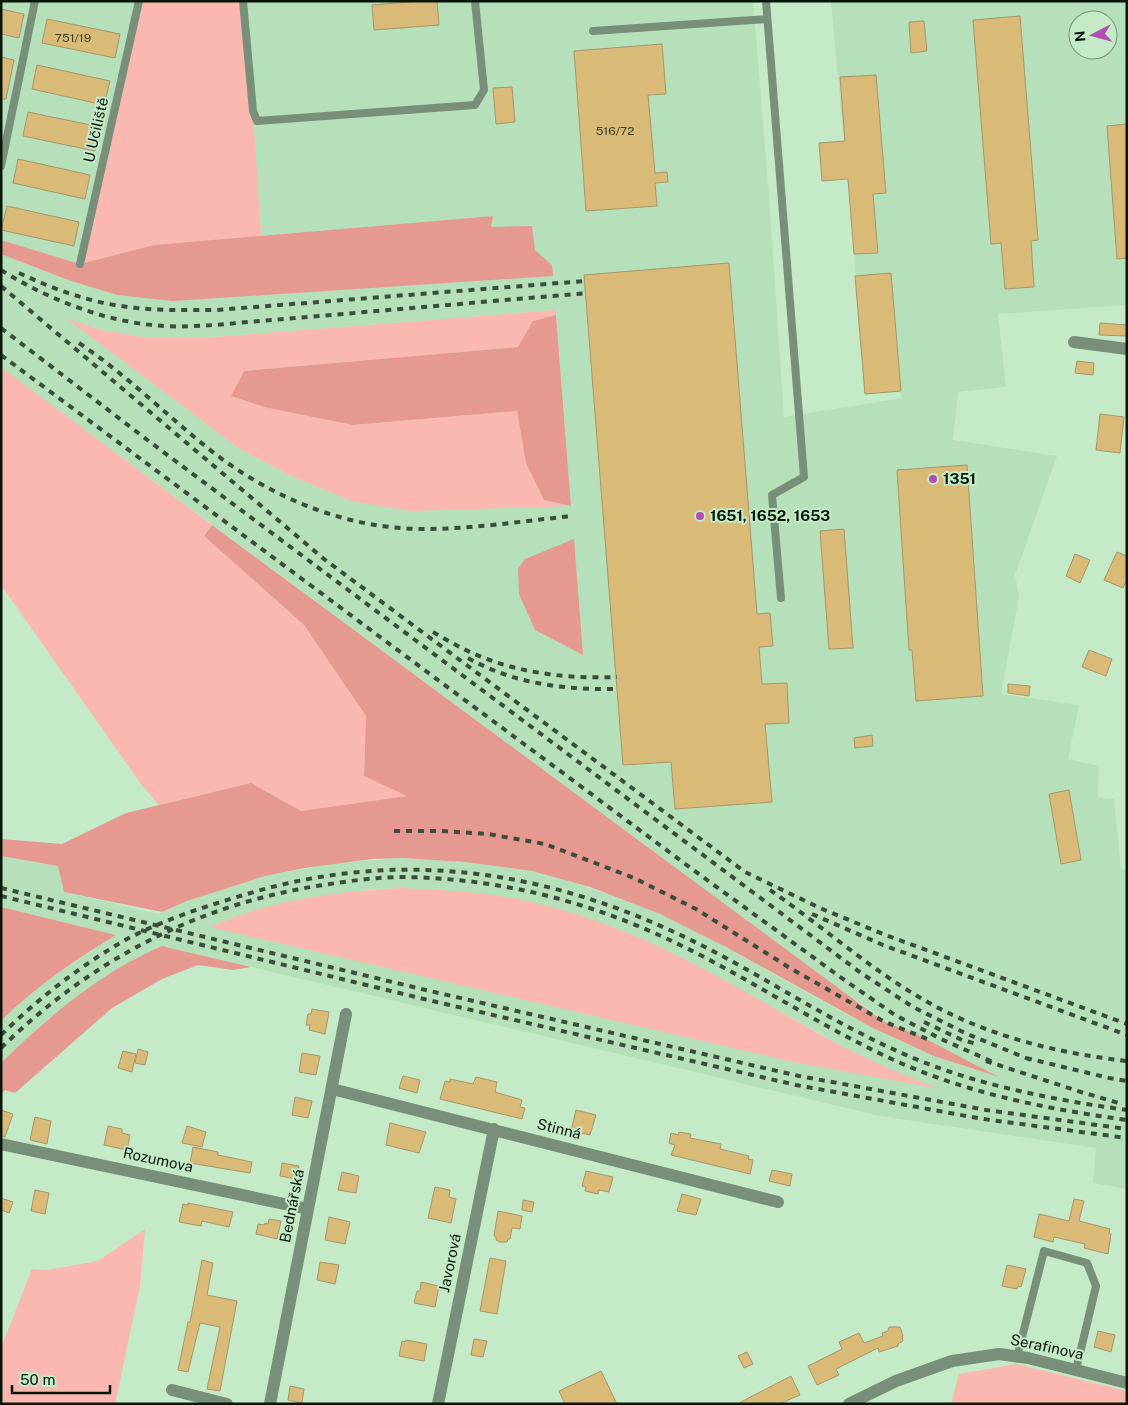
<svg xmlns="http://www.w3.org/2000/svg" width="1128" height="1405" viewBox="0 0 1128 1405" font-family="'Public Sans',sans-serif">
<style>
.built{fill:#b5e0b9;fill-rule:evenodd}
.green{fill:#fab8b0}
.forest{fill:#e59990}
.building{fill:#d9bb77;stroke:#a7956c}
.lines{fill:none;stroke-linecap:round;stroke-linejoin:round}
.lane{stroke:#78907a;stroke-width:8}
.street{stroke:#78907a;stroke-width:12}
.rail{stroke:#3b4e3c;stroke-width:4;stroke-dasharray:6 6;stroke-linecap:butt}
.poi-dot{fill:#b34fb4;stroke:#c5eac7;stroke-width:2}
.labels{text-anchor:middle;stroke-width:4;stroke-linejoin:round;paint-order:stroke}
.number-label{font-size:12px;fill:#3d3f25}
.street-label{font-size:15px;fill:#09160a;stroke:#c5eac7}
.poi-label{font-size:15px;font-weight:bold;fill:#09160a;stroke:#c5eac7;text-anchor:start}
</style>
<rect width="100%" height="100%" fill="#c5eac7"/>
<path class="built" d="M1,1H139L80,264L1,240Z
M242,1H753L770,209L784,417L902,398L900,392L864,394L854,254L831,1H1127V305L998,314L1006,387L958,392L953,440L1057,456L1015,575L1019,596L1001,694L1079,705L1068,759L1099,766L1098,798L1114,799L1121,869L1127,870V1189L1093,1183L1096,1148L880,1116L163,946L73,1000L43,1023L1,1063V1021L24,1000L55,975L116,935L1,907V856L58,866L64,892L158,914L187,901L265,876L338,863L402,858L465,862L532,871L563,879L624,900L659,914L693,929L838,1010L902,1042L966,1067L995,1075L890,1023L837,987L1,368V254L68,280L117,295L552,265L535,250L490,227L493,216L261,236ZM1078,20H1108V50H1078ZM556,310L571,506L351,501L289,475L237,447L68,319L101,330L149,338H202ZM402,888L462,892L581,916L614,928L679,956L857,1054L890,1070L936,1088L793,1062L211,927L226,920L273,906L309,898L374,889Z"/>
<path class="green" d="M139,1H243L253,111L261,236L154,245L80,264Z
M556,310V315L533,321L518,347L244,371L231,396L264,407L354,425L517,411L526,463L544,500L571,506L410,511L351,501L289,475L237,447L66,318L101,330L149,338H202Z
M1,367L212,525L204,536L304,625L366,716L364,776L408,796L301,811L251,783L159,805L141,784L1,585Z
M402,888C444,890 486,892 527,901C568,910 610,925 649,942C709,969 765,1004 823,1036C861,1057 900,1074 940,1089L793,1062L210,927C270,900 338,891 402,888Z
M145,1229L140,1286L115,1404H1V1348L32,1269L47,1270L98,1261Z
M1016,1364L1127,1391V1404H951L959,1374Z"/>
<path class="forest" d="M493,216L491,227L532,226L535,250L552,265L553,276L173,301L117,295L68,280L1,254V240L80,264L154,245Z
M556,315L571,506L544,500L526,463L517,411L353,425L264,407L231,396L244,371L518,347L533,321Z
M212,525L883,1021L920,1036L999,1077L934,1056L871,1027L726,947L660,914L590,887L532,871L465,862L402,858L372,859L304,868L265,876L187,901L162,912L64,892L58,866L1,856V839L62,844L126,813L251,783L301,811L407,796L364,776L366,716L304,625L204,536Z
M574,539L583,655L535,630L519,594L518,569L525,559Z
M1,907L116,935C75,960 35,987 1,1021Z
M162,946L251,967L233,970L198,965L162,979L112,1008L15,1093L5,1090L1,1094V1063C48,1017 101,972 162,946Z"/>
<path class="building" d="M421,1H437L439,25L374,30L372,5Z
M1,9L24,14L19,38L1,34Z
M1020,16L1038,240L1031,241L1034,287L1005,289L1001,243L991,244L973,20Z
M47,19L120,34L115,58L42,43Z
M924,21L927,51L911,53L909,22Z
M662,44L666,94L648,95L655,173L667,172L668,182L655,183L657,206L586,211L574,51Z
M1,57L14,60L6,99H1Z
M37,65L110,81L104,105L32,89Z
M876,75L886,193L873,194L878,253L854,254L848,179L822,181L819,143L845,141L840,77Z
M512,87L515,122L496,124L493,88Z
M28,112L100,127L95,151L23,136Z
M1127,124V258L1117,259L1107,126Z
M18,159L90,175L85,199L13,183Z
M7,206L79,222L74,246L1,230Z
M729,263L757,614L770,613L773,646L759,647L762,684L787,683L789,723L765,724L772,802L675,809L671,762L623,765L584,275Z
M891,273L901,391L865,394L855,276Z
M1100,323L1127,325V336L1099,335Z
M1077,361L1094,363L1093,375L1075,373Z
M1100,414L1124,417L1120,453L1096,450Z
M967,465L983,696L916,701L912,650H909L897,470Z
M844,529L853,648L829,649L820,531Z
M1117,552L1127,556V579L1123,588L1104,580Z
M1075,554L1090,560L1080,583L1066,576Z
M1089,650L1112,659L1106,676L1082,667Z
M1008,684L1030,686L1029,696L1008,693Z
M872,735L873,746L855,748L854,738Z
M1069,790L1081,860L1061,864L1049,794Z
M312,1009L329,1012L325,1034L309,1030L310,1025H306L308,1014H311Z
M138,1049L148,1052L145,1065L135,1063Z
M123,1051L136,1054L132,1072L118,1068Z
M302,1053L320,1056L316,1075L299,1072Z
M403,1076L420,1080L417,1093L399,1088Z
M476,1077L497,1082L495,1092L522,1100L520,1107L525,1108L522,1119L440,1099L445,1081L450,1082V1079L473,1084Z
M295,1097L312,1101L308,1118L292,1115Z
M1,1110L13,1114L5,1137L1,1136Z
M576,1110L596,1115L590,1135L571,1131Z
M35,1117L51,1121L47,1144L30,1140Z
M390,1123L426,1132L419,1153L386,1145Z
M108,1126L122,1129V1133L130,1135L127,1150L104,1145Z
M187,1126L206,1132L202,1147L182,1143Z
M679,1132L691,1134L690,1138L721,1144L720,1149L749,1156L748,1159L753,1160L750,1174L671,1155L675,1145L669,1143L671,1133L678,1135Z
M193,1147L218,1152V1155L252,1162L250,1173L190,1163Z
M282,1163L299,1166L296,1179L280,1176Z
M772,1170L792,1174L790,1186L769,1181Z
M586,1171L613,1177L609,1192L599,1190L598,1194L585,1191L586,1187L582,1186Z
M342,1172L359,1176L356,1193L338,1190Z
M435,1187L450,1190L449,1197L456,1199L451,1223L428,1218Z
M35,1190L49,1193L45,1214L31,1211Z
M682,1194L701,1199L696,1215L677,1211Z
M1,1198L13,1202L9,1213L1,1210Z
M1074,1199L1084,1201L1079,1221L1110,1229L1109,1233L1111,1234L1108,1254L1084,1248L1085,1244L1054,1237L1053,1242L1034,1237L1039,1214L1069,1221Z
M523,1200L534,1202L532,1212L522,1210Z
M188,1203L233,1212L229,1227L202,1221L201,1226L179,1222L183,1204L188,1205Z
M498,1211L522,1216L520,1229L512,1228L510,1239H508L507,1242H500L496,1240V1237L494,1236Z
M329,1217L350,1222L345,1244L325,1240Z
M269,1219L281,1221L277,1239L256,1234L258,1224L264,1225L265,1223L268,1224Z
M490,1258L506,1261L497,1314L480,1311Z
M202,1260L213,1263L207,1295L237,1301L220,1391L207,1389L220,1327L200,1323L188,1372L178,1370L188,1322H190Z
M320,1262L339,1265L335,1284L317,1280Z
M1007,1265L1026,1269L1021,1287L1018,1286L1017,1289L1002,1286Z
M421,1282L439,1286L435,1307L414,1303L417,1291H420Z
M889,1327H900L903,1336H902L903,1341L898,1344V1346L879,1352L878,1348L836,1369L839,1375L817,1385L808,1366L842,1349L839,1342L859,1333L864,1343L883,1336L882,1333L888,1331Z
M1098,1331L1115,1335L1111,1352L1094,1347Z
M474,1339L487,1341L483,1357L471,1355Z
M406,1340L427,1344L424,1361L399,1356L402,1341L405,1342Z
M747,1352L753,1364L744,1368L738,1356Z
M601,1371L617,1404H565L559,1391Z
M791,1376L800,1395L779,1404H737Z
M290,1386L304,1389L302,1403L288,1400Z"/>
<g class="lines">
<path class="lane" d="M243,1L253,111L257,121L475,105L484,90L475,1
M766,1L804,477L772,495L781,598
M593,31L767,19
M1,166L35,1
M80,264L139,1
M1017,1357L1044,1251L1087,1263L1096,1286L1076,1370"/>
<path class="street" d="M1074,342L1127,349
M332,1089L778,1202
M1,1144L308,1209
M172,1390L227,1404
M270,1404L346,1014
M438,1404L494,1129
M849,1404L896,1381L952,1361L999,1354L1028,1358L1127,1383"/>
<path class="rail" d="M1,270C49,300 108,323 164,326C181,327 198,326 214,325L587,293
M19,273C51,288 86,301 121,306C153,311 185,310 217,310L585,281
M1,286L324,559L745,872L820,908L883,934L1127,1024
M1,328L150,442L861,973L913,1007L967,1034L1031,1060
M79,343C127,375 168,417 214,453C274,499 348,529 424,529C473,529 523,521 572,516
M1,355L692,869L843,979L895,1015L941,1039L993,1062
M433,632C445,639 457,646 470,652C516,673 566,679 617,677
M468,658C514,684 565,690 618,689
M394,831H441L488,834L545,844L582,858L634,878L696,909L790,968L883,1021L932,1041
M1,888L430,991L799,1076L986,1110L1127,1129
M770,890C822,926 870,969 924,1000C986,1036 1057,1053 1127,1061
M1,896L428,1000L796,1085L983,1119L1127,1138
M812,914L883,945L1127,1035
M924,1022L962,1040L977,1044
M1,1035C39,998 81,965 127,939C165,919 207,906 247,894C406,846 557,872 703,946C768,979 830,1021 897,1051C970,1084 1048,1099 1127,1110
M1,1048C91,960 198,904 323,885C350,881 376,877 403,877C489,878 573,897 652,932C737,969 812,1023 896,1061C970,1094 1047,1109 1127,1120
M1026,1058L1109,1078L1127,1081
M986,1061L1081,1092L1122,1104"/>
</g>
<g class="poi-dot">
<circle cx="933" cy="479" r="5"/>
<circle cx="700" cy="516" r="5"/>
</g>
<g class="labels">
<g class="number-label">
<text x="73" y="42">751/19</text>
<text x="615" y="135">516/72</text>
</g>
<g class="street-label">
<text transform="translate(96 130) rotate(-77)" y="5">U Učiliště</text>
<text transform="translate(559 1129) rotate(14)" y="5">Stinná</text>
<text transform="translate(158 1160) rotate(12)" y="5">Rozumova</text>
<text transform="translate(292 1206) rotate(-79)" y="5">Bednářská</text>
<text transform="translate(450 1263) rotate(-78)" y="5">Javorová</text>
<text transform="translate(1047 1347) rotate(12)" y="5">Serafinova</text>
</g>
<g class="poi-label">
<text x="943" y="484">1351</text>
<text x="710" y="521">1651, 1652, 1653</text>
</g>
</g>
<rect width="1128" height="1405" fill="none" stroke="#09160a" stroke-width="5"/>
<g transform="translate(1093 35) rotate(264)"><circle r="24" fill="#c5eac7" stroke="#7a957b"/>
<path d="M0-4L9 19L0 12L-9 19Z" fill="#b34fb4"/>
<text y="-8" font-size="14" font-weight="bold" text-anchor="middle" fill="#09160a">N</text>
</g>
<path d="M12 1385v8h98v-8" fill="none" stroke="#09160a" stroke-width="2.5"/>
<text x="20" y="1385" font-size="15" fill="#09160a" stroke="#c5eac7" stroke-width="4" paint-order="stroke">50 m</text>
</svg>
